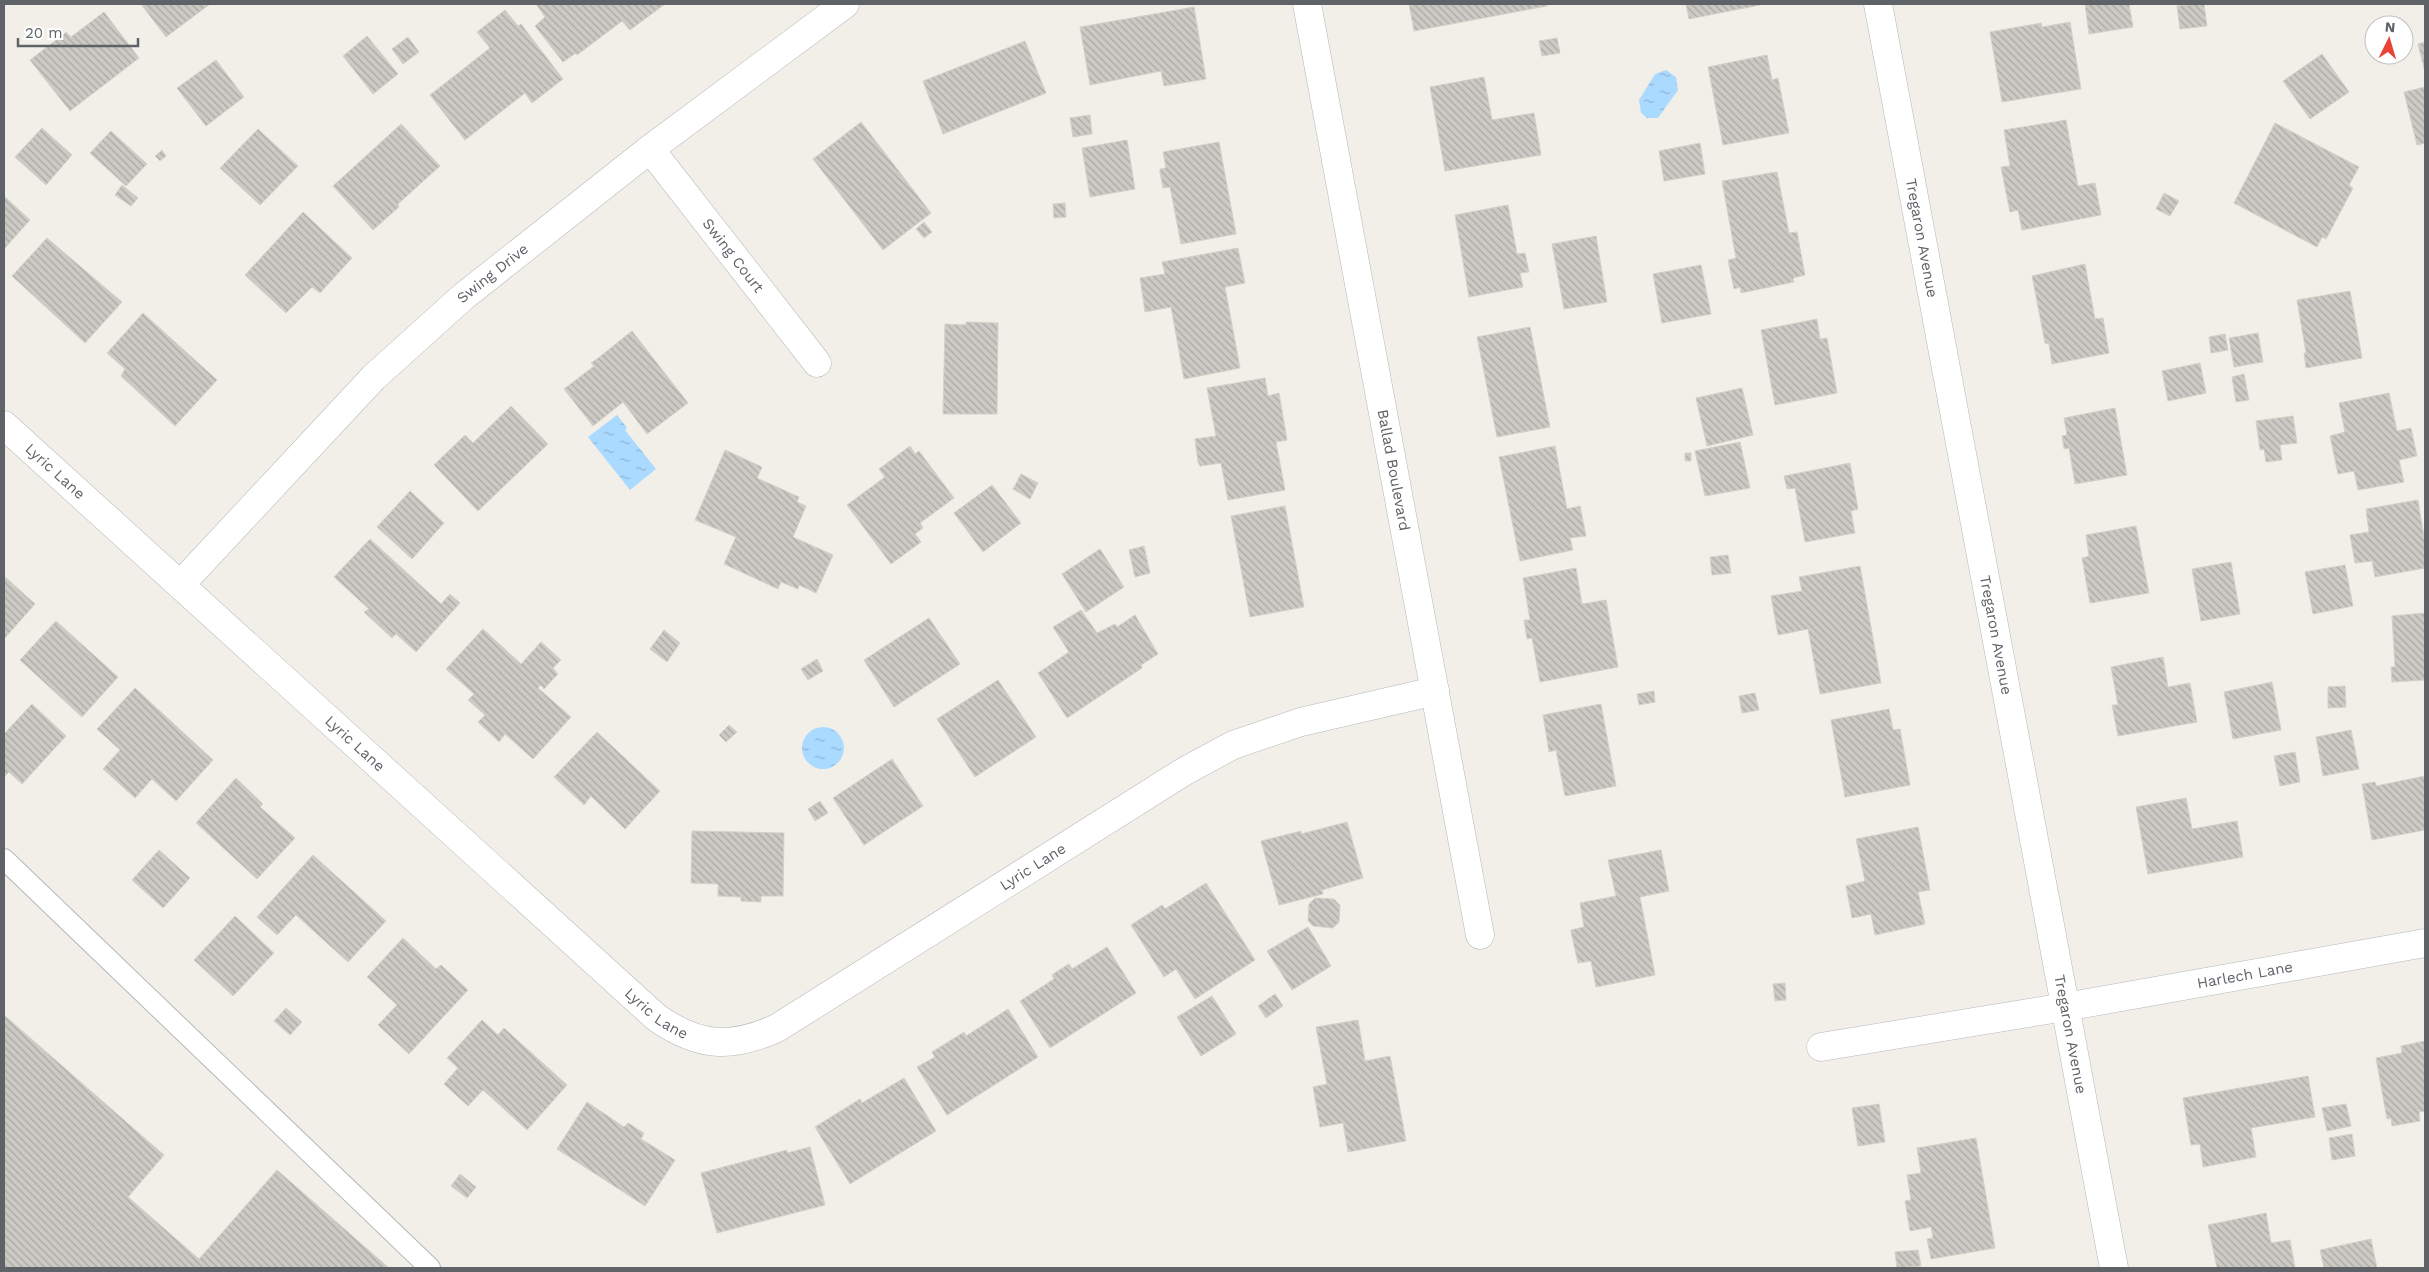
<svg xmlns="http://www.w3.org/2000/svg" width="2429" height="1272" viewBox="0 0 2429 1272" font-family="'Work Sans',sans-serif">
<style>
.water{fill:url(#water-ripples)}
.building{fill:url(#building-back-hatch);stroke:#d6d1c6}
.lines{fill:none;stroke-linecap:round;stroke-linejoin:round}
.service-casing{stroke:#b5b8bc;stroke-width:22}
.minor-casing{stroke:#b5b8bc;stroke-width:29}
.service{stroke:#fff;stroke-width:20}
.minor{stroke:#fff;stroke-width:28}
.labels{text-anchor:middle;stroke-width:4.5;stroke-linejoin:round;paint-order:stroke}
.street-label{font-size:15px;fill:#5f6368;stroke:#fff}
</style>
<defs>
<pattern id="water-ripples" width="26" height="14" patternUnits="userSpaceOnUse" patternTransform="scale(1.25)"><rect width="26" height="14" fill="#aadaff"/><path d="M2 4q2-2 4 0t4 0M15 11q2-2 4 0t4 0" fill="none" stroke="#8eb4d2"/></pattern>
<pattern id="building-back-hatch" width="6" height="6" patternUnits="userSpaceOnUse" patternTransform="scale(1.25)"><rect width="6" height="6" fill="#cccac5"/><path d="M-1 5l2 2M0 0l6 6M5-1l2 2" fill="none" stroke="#a9a8a4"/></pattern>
</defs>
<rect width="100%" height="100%" fill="#f1efe8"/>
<path class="water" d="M1666,70L1676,77L1678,90L1658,118H1647L1641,113L1639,100L1655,74Z
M617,415L627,428L625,430L656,469L630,490L588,437Z
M802 748a21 21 0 1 1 42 0a21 21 0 1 1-42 0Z"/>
<path class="building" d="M141,4H210L166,37Z
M536,4H665L630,30L622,21L577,55L576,53L563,62L535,26L545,17Z
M1409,4H1547V6L1414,31Z
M1686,4H1760V5L1689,19Z
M2085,4H2129L2133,27L2089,34Z
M2204,4L2207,26L2180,29L2177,6Z
M1194,7L1206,79L1164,86L1161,71L1090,85L1080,27Z
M505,10L518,26L521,24L563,79L532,103L525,93L465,140L430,95L490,48L477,32Z
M104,12L139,58L70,111L30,60L64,34L66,32L71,37Z
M2070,22L2081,89L2002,102L1990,32L2041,23L2042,27Z
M367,36L398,74L373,94L343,56Z
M408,37L419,52L403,64L392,49Z
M1557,38L1560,53L1542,56L1539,41Z
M1025,41L1046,93L943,134L923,81Z
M2425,42V72L2418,44Z
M2322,54L2349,92L2310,119L2283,81Z
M1767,55L1772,80L1778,78L1789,133L1723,145L1708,67Z
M216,60L244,97L206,126L177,88Z
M1484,77L1492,120L1534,113L1541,155L1445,171L1430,87Z
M2425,87V143L2417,145L2404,92Z
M1090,115L1092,134L1073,137L1070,118Z
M2066,120L2078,186L2095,183L2101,215L2022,230L2018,210L2010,212L2001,167L2010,166L2004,130Z
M861,122L931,213L883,250L813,159Z
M2275,123L2359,167L2349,185L2353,188L2326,239L2322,237L2317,247L2234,203Z
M401,124L440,166L398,204L399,207L373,230L333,186Z
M42,128L72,155L46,185L15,157Z
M258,129L298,166L260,205L220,168Z
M111,131L147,164L126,186L90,153Z
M1127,140L1135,189L1090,197L1082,148Z
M1219,142L1236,234L1181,244L1170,187L1163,188L1160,172V169L1166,168L1163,152Z
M1700,143L1705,174L1664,181L1659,151Z
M162,150L166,156L160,161L155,156Z
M1777,172L1789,233L1797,232L1805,275L1793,278L1794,282L1741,293L1740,287L1734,289L1728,260L1736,258L1722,181Z
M122,185L138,198L131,206L115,195Z
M2164,193L2179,201L2170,216L2156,209Z
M4,196L30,220L4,249Z
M1065,203L1066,217L1054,218L1053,204Z
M1508,205L1517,254L1525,253L1529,272L1520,273L1523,287L1469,297L1455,215Z
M303,212L352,258L320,293L312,287L286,313L245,275Z
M924,222L932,232L924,238L916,229Z
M1596,236L1607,302L1564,309L1552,244Z
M47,238L122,302L85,343L12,276Z
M1238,248L1245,283L1225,287L1240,368L1184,379L1171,307L1145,312L1140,278L1165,274L1162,262Z
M2085,264L2095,319L2103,318L2109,353L2052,364L2049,344L2045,343L2032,276Z
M1701,265L1711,314L1662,323L1653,274Z
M2350,291L2362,358L2306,368L2304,353H2306L2297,300Z
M143,313L217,380L175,426L121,376L125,369L107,353Z
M1817,319L1820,339L1827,338L1837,393L1775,405L1761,330Z
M966,322L998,323L997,414H943L945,324L966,325Z
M1530,327L1550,427L1497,437L1477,337Z
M632,331L688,403L647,434L623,402L593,426L564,389L594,366L591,363L597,359Z
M2258,333L2263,362L2234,367L2229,338Z
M2225,334L2228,350L2211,353L2209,337Z
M2200,363L2206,393L2168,401L2162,371Z
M2244,374L2249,400L2236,402L2232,377Z
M1265,378L1268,396L1279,393L1287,440L1276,442L1285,490L1228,500L1221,463L1200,466L1198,462L1195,439L1216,436L1207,388Z
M1742,388L1753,435L1707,446L1696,398Z
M2389,393L2397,431L2411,428L2417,456L2399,460L2404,482L2358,490L2354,471L2338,474L2330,436L2345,432L2339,403Z
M511,406L548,444L478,511L434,465L465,435L473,443Z
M2115,408L2127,475L2075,484L2069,448L2064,449L2062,436L2067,435L2064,418Z
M2293,416L2297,443L2280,445L2282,460L2266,462L2264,449L2260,450L2256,421Z
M1740,442L1750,488L1705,496L1695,451Z
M910,446L915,454L919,451L954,498L920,523L923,528L915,534L921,542L891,564L847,505L885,477L879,469Z
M1555,446L1567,509L1580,506L1586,536L1570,538L1573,550L1520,561L1499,457Z
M725,450L762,467L757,478L799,497L797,502L806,506L793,537L833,555L816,593L799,585L798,589L781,582L778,589L724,564L736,537L695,520Z
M1685,453H1691V461H1685Z
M1850,463L1858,509L1851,511L1855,533L1805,542L1795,488L1787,489L1784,476Z
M1021,474L1038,483L1030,499L1013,489Z
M992,485L1021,523L983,552L954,513Z
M410,491L444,523L412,559L377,527Z
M2418,500L2425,543V568L2375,577L2372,561L2355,563L2350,535L2369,532L2366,509Z
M1285,506L1304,607L1250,617L1231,516Z
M2136,526L2149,593L2090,603L2082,558L2089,556L2086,535Z
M370,539L441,604L450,594L460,603L416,652L396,634L392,638L364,612L369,609L334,577Z
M1144,546L1150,573L1135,577L1129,550Z
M1100,549L1124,587L1086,612L1062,574Z
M1728,555L1731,573L1712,575L1710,557Z
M2231,562L2240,614L2201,621L2192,569Z
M2345,565L2353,606L2313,614L2305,572Z
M1860,566L1881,683L1820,694L1808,629L1778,635L1771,596L1802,591L1799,577Z
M1576,568L1582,604L1606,600L1618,667L1540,682L1532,638L1527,639L1524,620H1530L1523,578Z
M4,576L35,604L4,639Z
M1081,610L1097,633L1115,624L1117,627L1135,615L1158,654L1141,665L1142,668L1067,718L1038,673L1069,652L1053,627Z
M2425,613V680L2392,682L2391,667H2395L2392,616Z
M929,618L960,664L894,707L864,660Z
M56,621L118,677L82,717L20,660Z
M483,629L521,664L541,642L561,660L553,668L558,674L544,689L541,685L538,688L571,717L533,759L505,734L499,742L478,722L485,715L468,700L474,694L446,669Z
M664,630L680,643L667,662L650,649Z
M2163,657L2168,687L2190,683L2197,722L2118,736L2112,705H2118L2111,667Z
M817,659L823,671L808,680L801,669Z
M998,680L1036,737L975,777L937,719Z
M2272,682L2281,730L2233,739L2224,692Z
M2345,686L2346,707L2328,708V687Z
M135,688L213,760L176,801L152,779L135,798L103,769L120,750L97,729Z
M1654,691L1655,702L1639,705L1637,694Z
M1755,693L1759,710L1742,713L1739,696Z
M32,704L66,736L22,784L9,772L4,777V734Z
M1601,704L1616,786L1565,796L1556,750L1549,752L1543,715Z
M1889,709L1893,730L1900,729L1910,785L1845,797L1831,720Z
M729,725L737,732L726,742L719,735Z
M2351,730L2359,769L2323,776L2316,737Z
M597,732L660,791L625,829L591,796L584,805L554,777Z
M2295,752L2300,782L2280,786L2274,756Z
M892,759L923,806L864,845L833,798Z
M2425,776V830L2372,840L2362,784L2375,782L2376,786Z
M236,778L263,804L260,807L295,838L257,879L196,823Z
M2186,798L2192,829L2237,821L2243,857L2148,874L2136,807Z
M820,801L828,813L815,821L808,809Z
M1347,822L1363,878L1322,890L1323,894L1279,905L1261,841L1301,831V834Z
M1918,827L1930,890L1918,892L1925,924L1875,935L1871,914L1852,918L1846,886L1865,881L1856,839Z
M692,831L784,833L783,896H761V902L741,901V897L718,896V884L691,883Z
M159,850L190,878L163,908L132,880Z
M1661,850L1669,891L1640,897L1655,975L1596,987L1591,961L1578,963L1571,932V930L1584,927L1580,903L1616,896L1608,860Z
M313,855L386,921L348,962L296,915L277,935L257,917Z
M1206,883L1255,960L1195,999L1176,969L1164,977L1131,925L1162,905L1165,909Z
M1315,898L1334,899L1340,905L1339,922L1333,928L1313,926L1308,921L1309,904Z
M235,916L274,953L233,996L194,960Z
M1308,927L1331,966L1292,990L1267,951Z
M403,938L436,969L441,965L468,990L409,1054L378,1025L397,1005L367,977Z
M1107,947L1136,993L1050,1048L1020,1001L1054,979L1052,975L1056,972L1069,964L1072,969Z
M1785,983L1786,1000L1775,1001L1773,984Z
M1275,994L1283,1006L1266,1018L1258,1006Z
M1212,996L1236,1034L1201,1056L1177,1017Z
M286,1008L302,1022L290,1035L274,1021Z
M1008,1009L1038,1057L947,1115L917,1067L935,1057L932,1052L964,1032L966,1036Z
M4,1015L164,1155L128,1197L199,1259L277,1170L389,1268H4Z
M482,1020L498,1035L504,1028L567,1085L527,1130L483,1090L468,1106L444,1084L458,1068L447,1058Z
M1358,1020L1365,1061L1390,1056L1406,1141L1348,1152L1343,1123L1320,1127L1313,1087L1327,1084L1316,1027Z
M2425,1041V1111L2419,1112L2420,1121L2392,1126L2391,1118L2387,1119L2376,1058L2402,1053L2401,1046Z
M2308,1076L2315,1117L2251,1128L2256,1157L2203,1167L2200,1144L2191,1145L2183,1098Z
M904,1078L936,1131L850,1184L815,1127L860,1099L862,1103Z
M587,1102L624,1127L628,1123L644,1133L641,1139L675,1160L645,1206L557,1149Z
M1879,1104L1885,1142L1858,1146L1852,1108Z
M2346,1104L2351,1126L2327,1131L2322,1108Z
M2352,1134L2355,1156L2332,1160L2329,1138Z
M1976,1138L1995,1248L1931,1259L1927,1239L1933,1238L1931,1227L1910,1231L1905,1201L1911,1200L1907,1175L1921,1173L1917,1148Z
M810,1147L825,1205L717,1233L701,1173L787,1150V1153Z
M460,1174L476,1187L467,1198L451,1186Z
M2266,1213L2271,1243L2290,1240L2295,1268H2217L2208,1225Z
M2371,1239L2377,1268H2324L2320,1250Z
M1918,1250L1921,1266L1897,1268L1895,1252Z"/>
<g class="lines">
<defs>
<path id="service" d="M4,859L430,1268"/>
<g id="minor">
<path id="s1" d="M1307,4L1480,935"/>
<path id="s2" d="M1878,4L2114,1268"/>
<path id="s3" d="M650,149L817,363"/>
<path id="s4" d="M4,425L657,1018C699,1047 731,1049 777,1028L1185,771L1233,745L1301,722L1435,691"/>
<path id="s5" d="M180,585L374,377L464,296L650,149L845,4"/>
<path id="s6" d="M1821,1047L2065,1007L2425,943"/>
</g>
</defs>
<use href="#service" class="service-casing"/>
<use href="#minor" class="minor-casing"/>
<use href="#service" class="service"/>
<use href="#minor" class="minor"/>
</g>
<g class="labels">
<g class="street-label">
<text dy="5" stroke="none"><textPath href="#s2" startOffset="238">Tregaron Avenue</textPath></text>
<text dy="5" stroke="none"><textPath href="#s3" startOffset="135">Swing Court</textPath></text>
<text dy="5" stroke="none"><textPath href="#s5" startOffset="442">Swing Drive</textPath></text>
<text dy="5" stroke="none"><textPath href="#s1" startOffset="474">Ballad Boulevard</textPath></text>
<text dy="5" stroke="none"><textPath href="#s4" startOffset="69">Lyric Lane</textPath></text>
<text dy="5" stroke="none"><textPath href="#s2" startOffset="642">Tregaron Avenue</textPath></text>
<text dy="5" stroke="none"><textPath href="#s4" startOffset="474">Lyric Lane</textPath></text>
<text dy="5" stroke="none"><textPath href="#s4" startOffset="1312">Lyric Lane</textPath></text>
<text dy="5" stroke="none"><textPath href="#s6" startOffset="430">Harlech Lane</textPath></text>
<text dy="5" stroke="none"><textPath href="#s4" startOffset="879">Lyric Lane</textPath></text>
<text dy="5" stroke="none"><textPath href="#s2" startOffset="1048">Tregaron Avenue</textPath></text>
</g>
</g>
<rect width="2429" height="1272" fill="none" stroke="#5f6368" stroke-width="10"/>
<g transform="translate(2389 40) rotate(5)"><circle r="24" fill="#ffffff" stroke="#bfc1c3"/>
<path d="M0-4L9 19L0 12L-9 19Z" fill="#ea4335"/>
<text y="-8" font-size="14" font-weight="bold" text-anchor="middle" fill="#5f6368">N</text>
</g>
<path d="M18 38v8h120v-8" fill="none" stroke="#5f6368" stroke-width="2.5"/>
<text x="25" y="38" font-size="15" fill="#5f6368" stroke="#ffffff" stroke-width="4" paint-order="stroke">20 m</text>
</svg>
